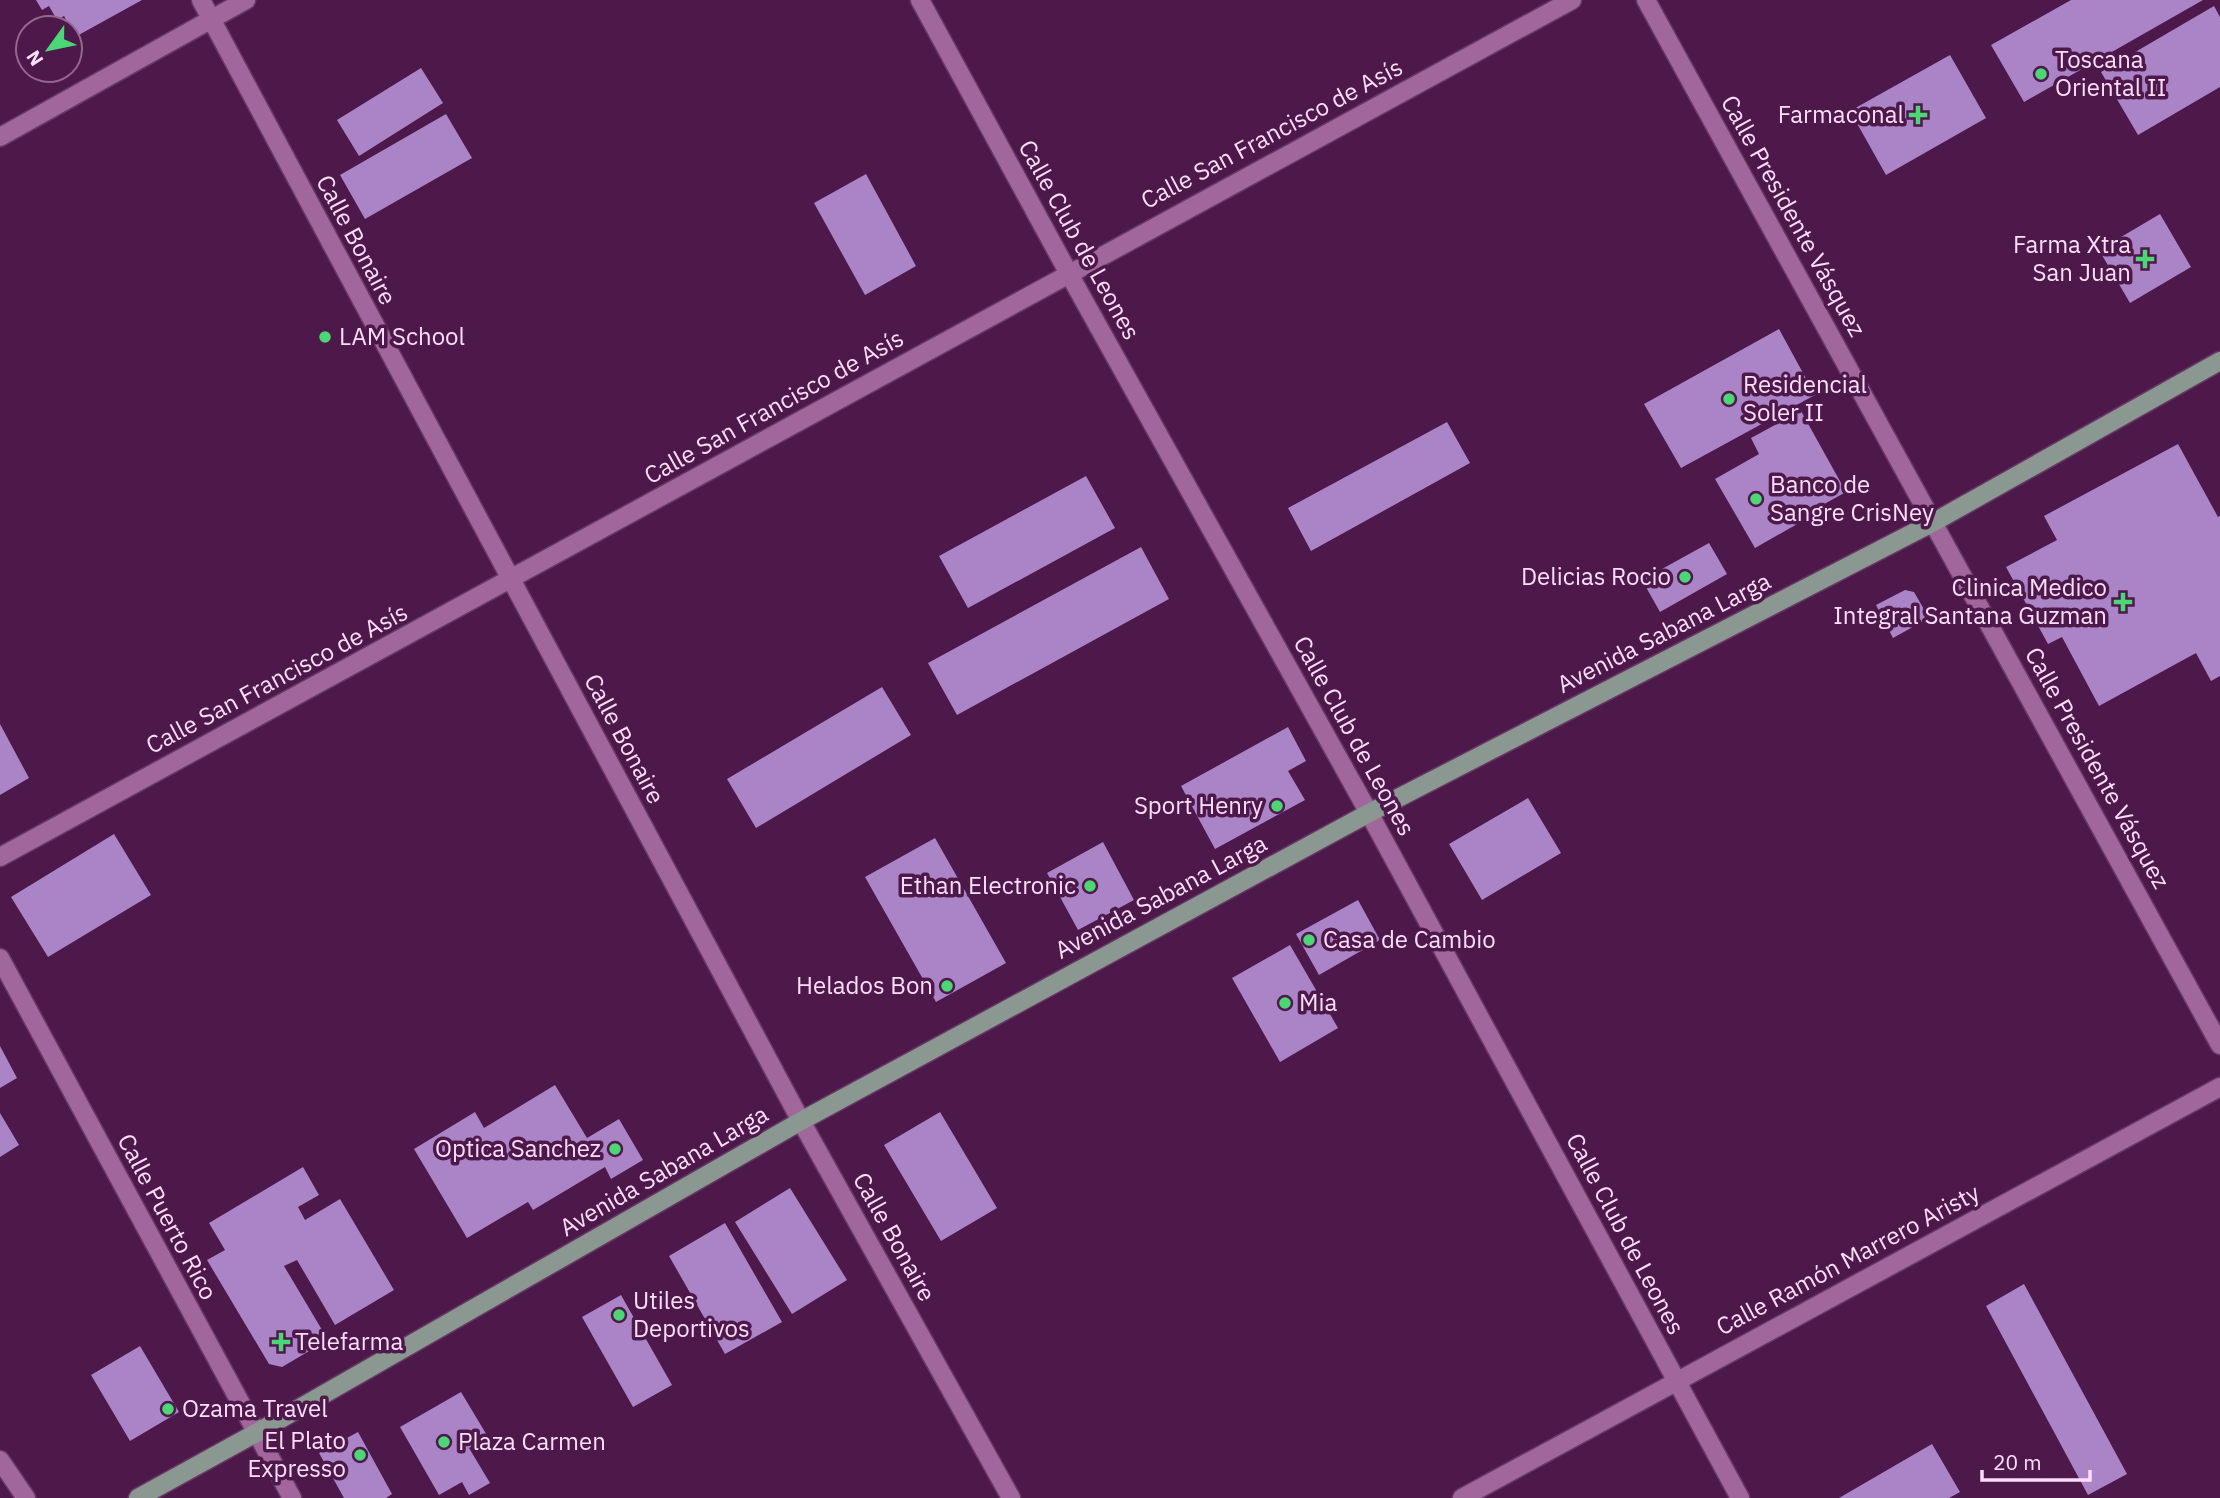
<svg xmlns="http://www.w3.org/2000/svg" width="2220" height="1498" viewBox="0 0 2220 1498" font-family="'IBM Plex Sans',sans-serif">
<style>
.building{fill:#ab84c8}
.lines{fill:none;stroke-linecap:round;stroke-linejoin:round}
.minor-casing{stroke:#663965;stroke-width:21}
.major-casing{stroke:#663965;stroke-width:21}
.minor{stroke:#a1669c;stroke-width:18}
.major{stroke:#8b9791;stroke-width:18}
.poi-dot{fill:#4cd676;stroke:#4d184a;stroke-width:2.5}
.labels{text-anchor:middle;stroke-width:7;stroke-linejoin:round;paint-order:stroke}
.poi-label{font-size:24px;fill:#feddfa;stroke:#4d184a;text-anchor:start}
.street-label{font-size:24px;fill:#feddfa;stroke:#4d184a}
</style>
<rect width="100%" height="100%" fill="#4d184a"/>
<path class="building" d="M36,0H142L75,37L64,16L57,20L49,6L42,10Z
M2071,0H2203L2024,102L1991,45Z
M2214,6L2220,17V87L2138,135L2101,72Z
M1950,55L1986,118L1886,175L1850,111Z
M421,68L443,103L359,156L337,120Z
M446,114L472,158L365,219L340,175Z
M866,174L916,266L865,295L814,203Z
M2160,214L2191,267L2130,303L2099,250Z
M1779,329L1815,395L1681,468L1644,404Z
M1801,411L1846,492L1797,519L1799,523L1755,548L1715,479L1759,454L1751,438Z
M1447,422L1470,463L1311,551L1288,508Z
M2178,444L2218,517L2220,516V676L2211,681L2196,653L2099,706L2062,637L2048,644L2006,567L2057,540L2044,516Z
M1086,476L1115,528L968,608L939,556Z
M1709,543L1727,574L1660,612L1642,580Z
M1141,547L1169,599L957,715L928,663Z
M1905,590L1914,592L1929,618L1893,638L1876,605Z
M882,687L911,735L756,828L727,779Z
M0,724L29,778L0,795Z
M1288,727L1306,761L1288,771L1305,800L1215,849L1181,786Z
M1528,798L1561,853L1482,900L1449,844Z
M114,834L151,895L48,957L11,897Z
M935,838L1006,963L936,1002L865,877Z
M1103,842L1134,900L1078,930L1047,873Z
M1358,900L1380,940L1319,975L1296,934Z
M1290,945L1338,1028L1280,1062L1232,978Z
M0,1046L17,1078L0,1088Z
M555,1085L587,1138L619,1119L643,1160L611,1179L605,1167L533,1210L528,1202L467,1238L414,1149L475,1112L484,1128Z
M940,1112L997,1208L941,1241L884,1145Z
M0,1113L19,1145L0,1157Z
M303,1167L319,1195L298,1207L305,1220L340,1199L394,1290L335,1325L297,1260L284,1266L328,1340L282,1367L269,1364L207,1260L225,1250L209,1223Z
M790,1188L847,1280L792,1314L735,1222Z
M725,1223L782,1322L725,1354L669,1256Z
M2024,1284L2127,1474L2088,1495L1986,1306Z
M621,1295L672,1385L633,1407L582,1317Z
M140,1346L179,1412L130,1441L91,1375Z
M461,1392L488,1437L469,1448L490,1483L469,1495L462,1482L439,1495L400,1427Z
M358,1432L392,1494L386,1498H344L319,1453Z
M1932,1444L1960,1492L1949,1498H1839Z"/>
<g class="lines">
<defs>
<path id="minor" d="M201,0L801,1121L1011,1498
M920,0L1068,272L1369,813L1740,1498
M1646,0L2220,1045
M0,137L246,0
M0,857C525,573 1047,284 1572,0
M0,958L292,1498
M0,1460L26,1498
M1462,1498L2220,1087"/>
<path id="major" d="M138,1498L256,1433L801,1121L1369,813L1934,522L2220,361"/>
</defs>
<use href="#minor" class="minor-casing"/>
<use href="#major" class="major-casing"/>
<use href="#minor" class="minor"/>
<use href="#major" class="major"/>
</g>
<g class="poi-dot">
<circle cx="2041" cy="74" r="7"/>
<path d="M1914.5 104.5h7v7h7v7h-7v7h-7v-7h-7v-7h7z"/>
<path d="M2141.5 248.5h7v7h7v7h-7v7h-7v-7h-7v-7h7z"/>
<circle cx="325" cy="337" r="7"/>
<circle cx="1729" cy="399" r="7"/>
<circle cx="1756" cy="499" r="7"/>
<circle cx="1685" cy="577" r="7"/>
<path d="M2119.5 591.5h7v7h7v7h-7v7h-7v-7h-7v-7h7z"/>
<circle cx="1277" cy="806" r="7"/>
<circle cx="1090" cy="886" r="7"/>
<circle cx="1309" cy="940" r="7"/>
<circle cx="947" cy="986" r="7"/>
<circle cx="1285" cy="1003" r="7"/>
<circle cx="615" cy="1149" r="7"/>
<circle cx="619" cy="1315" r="7"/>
<path d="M277.5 1331.5h7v7h7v7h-7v7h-7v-7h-7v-7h7z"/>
<circle cx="168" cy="1409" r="7"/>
<circle cx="444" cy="1442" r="7"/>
<circle cx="360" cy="1455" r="7"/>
</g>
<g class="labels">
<g class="poi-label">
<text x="2055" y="68">Toscana<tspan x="2055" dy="28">Oriental II</tspan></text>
<text x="1904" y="123" text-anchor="end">Farmaconal</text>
<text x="2131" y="253" text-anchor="end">Farma Xtra<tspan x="2131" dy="28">San Juan</tspan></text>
<text x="339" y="345">LAM School</text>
<text x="1743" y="393">Residencial<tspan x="1743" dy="28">Soler II</tspan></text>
<text x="1770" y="493">Banco de<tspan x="1770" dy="28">Sangre CrisNey</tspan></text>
<text x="1671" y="585" text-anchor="end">Delicias Rocio</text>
<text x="2107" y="596" text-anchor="end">Clinica Medico<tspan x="2107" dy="28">Integral Santana Guzman</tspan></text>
<text x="1263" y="814" text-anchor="end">Sport Henry</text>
<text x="1076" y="894" text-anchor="end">Ethan Electronic</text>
<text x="1323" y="948">Casa de Cambio</text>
<text x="933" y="994" text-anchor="end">Helados Bon</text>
<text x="1299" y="1011">Mia</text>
<text x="601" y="1157" text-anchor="end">Optica Sanchez</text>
<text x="633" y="1309">Utiles<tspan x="633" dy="28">Deportivos</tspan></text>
<text x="295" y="1350">Telefarma</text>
<text x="182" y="1417">Ozama Travel</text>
<text x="346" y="1449" text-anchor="end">El Plato<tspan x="346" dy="28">Expresso</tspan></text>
<text x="458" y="1450">Plaza Carmen</text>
</g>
<g class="street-label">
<text transform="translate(1272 134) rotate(-28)" y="8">Calle San Francisco de Asís</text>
<text transform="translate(1793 216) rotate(61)" y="8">Calle Presidente Vásquez</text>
<text transform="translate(356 240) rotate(62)" y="8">Calle Bonaire</text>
<text transform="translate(1079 240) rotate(61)" y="8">Calle Club de Leones</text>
<text transform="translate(774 407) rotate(-29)" y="8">Calle San Francisco de Asís</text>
<text transform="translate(1664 633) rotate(-27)" y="8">Avenida Sabana Larga</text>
<text transform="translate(277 679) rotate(-28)" y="8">Calle San Francisco de Asís</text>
<text transform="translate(1354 736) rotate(61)" y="8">Calle Club de Leones</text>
<text transform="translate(624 739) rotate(62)" y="8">Calle Bonaire</text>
<text transform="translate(2097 768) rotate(61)" y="8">Calle Presidente Vásquez</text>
<text transform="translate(1161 897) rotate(-28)" y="8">Avenida Sabana Larga</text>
<text transform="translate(664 1171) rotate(-30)" y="8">Avenida Sabana Larga</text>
<text transform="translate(167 1217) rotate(62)" y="8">Calle Puerto Rico</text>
<text transform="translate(1625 1234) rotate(62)" y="8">Calle Club de Leones</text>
<text transform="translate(894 1237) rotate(61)" y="8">Calle Bonaire</text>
<text transform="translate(1848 1260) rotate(-28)" y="8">Calle Ramón Marrero Aristy</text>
</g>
</g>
<g transform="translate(49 49) rotate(237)"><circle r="33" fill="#4d184a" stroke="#946790" stroke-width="2"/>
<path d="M0-5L12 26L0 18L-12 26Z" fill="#4cd676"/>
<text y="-10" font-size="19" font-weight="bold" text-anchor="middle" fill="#feddfa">N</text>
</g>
<path d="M1982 1470v10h108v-10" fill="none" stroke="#feddfa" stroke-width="3.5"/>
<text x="1993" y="1470" font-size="21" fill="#feddfa" stroke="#4d184a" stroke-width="5" paint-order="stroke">20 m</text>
</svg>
